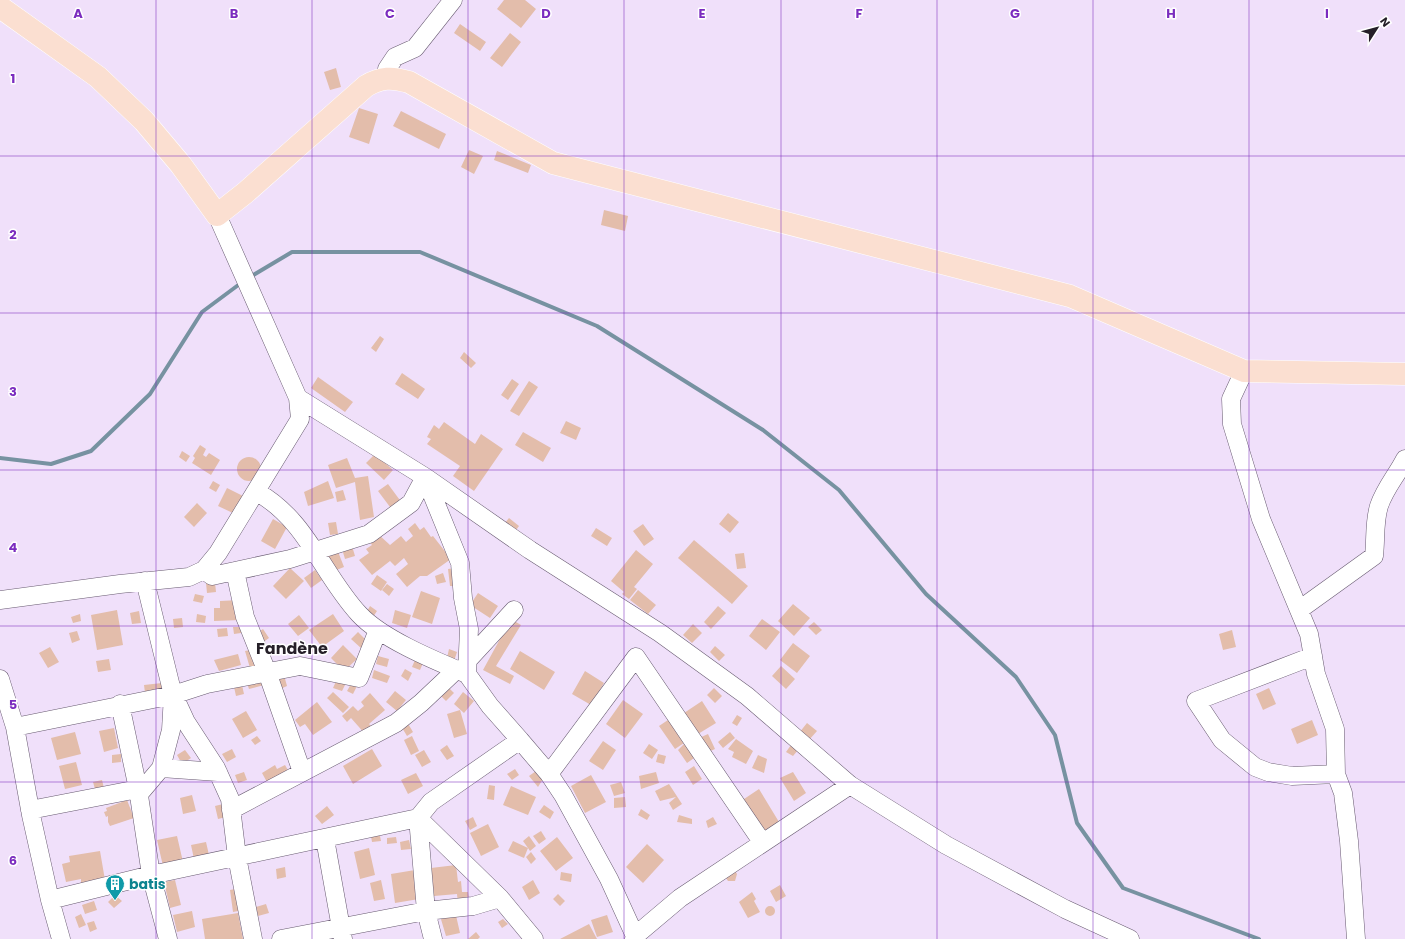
<svg xmlns="http://www.w3.org/2000/svg" width="1405" height="939" viewBox="0 0 1405 939" font-family="Poppins,sans-serif">
<style>
.lines{fill:none;stroke-linecap:round;stroke-linejoin:round}
.stream{stroke:#7792a1;stroke-width:4}
.building{fill:#e3bdab}
.minor-casing{stroke:#685b71;stroke-width:19}
.major-casing{stroke:#fff;stroke-width:23}
.minor{stroke:#fff;stroke-width:18}
.major{stroke:#fbdfd1;stroke-width:22}
.grid{fill:none;stroke:#7b2cbf;stroke-width:1;stroke-opacity:0.55}
.labels{text-anchor:middle;stroke-width:3;stroke-linejoin:round;paint-order:stroke}
.culture-label{font-size:14px;font-weight:bold;fill:#0d838f;stroke:#fff;text-anchor:start}
.quarter-label{font-size:16px;font-weight:bold;fill:#251f28;stroke:#fff}
.grid-label{font-size:13px;text-anchor:middle;font-weight:bold;fill:#7b2cbf;stroke:#fff;stroke-width:3;stroke-linejoin:round;paint-order:stroke}
</style>
<rect width="100%" height="100%" fill="#f0e0fa"/>
<g class="lines">
<path class="stream" d="M250,277L292,252H420L597,326L763,430L839,490L926,594L1016,677L1055,735L1077,823L1123,888L1259,939
M0,458L51,464L91,451L150,394L202,312L241,283"/>
</g>
<path class="building" d="M504,0H525L536,9L521,28L497,9Z
M460,24L486,42L480,51L454,33Z
M510,33L521,42L502,67L490,58Z
M336,68L341,87L330,90L324,72Z
M359,108L378,114L369,144L349,137Z
M401,111L446,134L439,149L393,126Z
M469,150L483,156L474,174L461,167Z
M497,151L531,165L528,173L494,160Z
M604,210L628,216L625,231L601,225Z
M380,336L384,339L376,352L371,348Z
M464,352L476,363L471,368L460,358Z
M402,373L425,389L418,399L395,384Z
M318,377L353,402L345,412L311,388Z
M512,379L519,384L508,400L501,395Z
M529,381L538,387L519,416L510,411Z
M566,421L581,428L576,440L560,433Z
M444,422L475,444L481,434L503,449L474,491L453,476L460,466L427,444L431,439L427,437L434,425L439,429Z
M523,432L551,448L543,462L515,445Z
M200,445L206,449L203,455L206,457L209,453L220,460L211,475L192,463L195,458L193,456Z
M182,451L190,456L186,462L179,457Z
M375,454L393,470L384,480L366,463Z
M237 469a12 12 0 1 1 24 0a12 12 0 1 1-24 0Z
M347,458L355,478L368,476L374,517L360,520L355,482L336,488L328,465Z
M213,481L220,485L216,492L209,488Z
M328,481L334,498L308,506L304,492Z
M388,484L402,503L393,511L378,491Z
M227,488L243,496L235,514L218,506Z
M343,490L346,500L337,502L335,492Z
M197,503L207,513L194,527L184,517Z
M728,513L739,522L730,533L719,524Z
M509,518L519,526L514,533L504,524Z
M273,519L287,527L275,549L261,541Z
M336,522L338,534L330,535L328,523Z
M415,523L420,530L424,527L431,537L433,536L451,559L427,576H420L407,587L396,574L408,564L404,558L395,566L390,561L372,575L359,560L369,553L366,549L372,545L369,541L378,534L390,545L401,536L406,542L413,536L408,529Z
M643,524L654,539L644,546L633,531Z
M596,528L612,538L607,546L591,536Z
M694,540L748,586L732,604L678,558Z
M352,546L355,556L345,559L342,549Z
M337,549L344,567L334,571L326,553Z
M636,550L653,564L634,587L637,589L629,599L622,594L624,592L611,581Z
M744,553L746,568L737,569L735,554Z
M290,568L304,581L286,599L273,586Z
M455,568L458,586H450L448,569Z
M315,570L322,580L311,588L304,578Z
M443,573L446,582L437,584L435,576Z
M377,575L387,582L381,591L371,584Z
M215,582L216,592L207,593L206,583Z
M387,584L394,589L389,596L382,590Z
M638,590L656,605L648,614L630,600Z
M421,591L440,598L432,624L412,617Z
M478,593L498,606L490,618L470,605Z
M195,594L204,596L202,603L193,601Z
M240,600L241,620L214,621V608H220V601Z
M793,604L810,618L794,636L778,621Z
M370,606L377,611L371,620L365,615Z
M718,606L726,613L711,629L704,622Z
M117,610L123,645L97,650L91,615Z
M395,610L411,615L407,628L392,623Z
M139,611L141,623L132,624L130,613Z
M80,614L81,621L73,623L71,617Z
M197,614L206,616L205,623L196,622Z
M333,614L344,631L322,647L309,630Z
M299,615L309,628L298,636L288,624Z
M182,618L183,627L174,628L173,619Z
M511,619L521,625L496,666L514,676L510,684L483,670Z
M762,619L780,632L766,650L749,636Z
M814,622L822,630L816,635L808,627Z
M693,624L702,633L692,643L683,635Z
M233,627H241V633L234,634Z
M227,628L228,636L218,637L217,629Z
M263,629L269,638L262,643L256,634Z
M1232,630L1236,647L1223,650L1219,634Z
M77,631L80,640L72,643L69,633Z
M358,632L368,642L362,649L351,639Z
M793,643L810,656L797,673L780,660Z
M312,644L316,650L309,654L306,648Z
M343,645L357,659L344,671L331,658Z
M715,646L725,655L719,661L710,652Z
M50,647L59,662L48,668L39,653Z
M255,649L259,666L250,668L245,651Z
M449,649L457,652L454,661L447,658Z
M520,651L555,672L544,690L510,669Z
M238,654L241,665L219,671L214,660Z
M378,656L389,659L387,667L376,664Z
M109,659L111,670L98,672L96,661Z
M415,660L423,663L420,670L412,667Z
M781,666L795,679L786,689L772,676Z
M405,669L412,673L408,681L401,676Z
M374,670L390,676L387,683L372,678Z
M585,671L604,683L591,705L572,694Z
M284,675L287,686L278,690L274,678Z
M262,676L264,685L249,689L246,680Z
M338,677L347,681L342,691L333,688Z
M162,683V690L145,693L144,685Z
M351,684L357,686L353,694L347,691Z
M242,685L244,694L236,696L234,687Z
M447,686L454,693L446,701L439,694Z
M714,688L722,696L715,703L707,695Z
M1269,688L1276,704L1263,710L1256,694Z
M395,691L406,700L397,711L386,702Z
M333,692L349,707L343,713L327,698Z
M463,692L474,701L464,713L454,704Z
M370,693L385,710L369,724L373,728L366,735L351,718L347,722L342,716L353,706L358,711L364,706L361,702Z
M623,700L643,714L625,738L606,724Z
M702,701L716,723L698,734L684,713Z
M317,702L332,722L313,735L305,724L300,727L295,720Z
M460,710L467,734L454,738L447,714Z
M246,711L257,730L243,738L232,719Z
M737,715L742,718L737,726L732,723Z
M671,718L687,741L675,749L659,726Z
M1312,720L1318,735L1297,744L1291,729Z
M407,722L413,732L407,736L401,726Z
M807,723L817,731L809,740L799,733Z
M114,728L118,748L104,752L99,731Z
M75,732L81,754L57,760L51,738Z
M730,732L735,738L723,748L718,742Z
M708,734L715,749L706,753L697,739Z
M257,736L261,741L255,745L251,740Z
M412,736L419,751L411,755L404,740Z
M736,739L753,751L746,764L732,757L734,752L728,749Z
M603,741L616,750L603,770L589,761Z
M687,741L697,756L687,763L678,750Z
M649,744L658,750L652,759L643,753Z
M447,745L454,756L447,760L440,750Z
M791,745L798,750L793,756L786,752Z
M232,749L236,757L227,762L222,754Z
M372,749L382,766L353,784L343,766Z
M185,750L191,758L182,764L177,755Z
M424,750L431,762L422,767L415,755Z
M121,754V762L112,763V755Z
M658,754L666,756L664,764L656,762Z
M758,755L767,759L764,773L752,768Z
M76,762L82,785L65,789L59,766Z
M275,765L277,769L285,765L289,772L268,784L262,773Z
M694,766L702,779L693,785L685,772Z
M515,769L519,775L512,780L507,774Z
M536,771L543,779L538,787L529,776Z
M244,772L247,780L238,783L235,775Z
M656,772L659,783L641,789L639,776Z
M793,772L806,793L794,801L780,778Z
M416,773L423,786L408,794L401,780Z
M591,775L606,802L585,813L571,786Z
M102,780L104,788L95,789L93,782Z
M621,782L625,793L614,796L610,785Z
M669,784L682,804L673,810L669,803L676,797L660,801L655,791Z
M489,785L495,786L494,800L487,799Z
M511,786L536,797L528,815L503,805Z
M759,789L779,822L763,833L741,801Z
M192,795L196,811L183,814L180,798Z
M625,797L626,807L614,808V798Z
M127,800L134,818L110,826L108,822V816L106,817L104,812L107,811L106,808Z
M223,804L226,817L218,819L215,806Z
M544,805L554,812L550,819L539,812Z
M327,806L334,815L322,824L315,816Z
M641,809L650,815L647,820L638,815Z
M679,815L692,819V824L677,822Z
M473,817L477,826L470,830L465,821Z
M713,817L717,824L708,828L706,821Z
M488,824L499,847L481,856L470,833Z
M541,831L546,839L539,844L533,836Z
M177,836L183,862L163,866L157,840Z
M371,836H380L381,841L372,842Z
M529,836L536,846L530,851L528,848L524,858L508,851L513,841L528,848L523,841Z
M396,837L397,843L387,844V838Z
M557,837L573,858L556,871L540,851Z
M409,840L411,849L401,850L400,842Z
M206,842L209,855L194,859L191,845Z
M647,844L664,860L643,883L626,867Z
M369,848L375,875L360,879L354,852Z
M100,851L105,880L81,884V879L66,882L62,864L70,862L69,856Z
M531,852L536,859L531,864L526,857Z
M456,865L458,882L461,881L462,892H468L470,904L458,905L457,894L434,896L431,868Z
M285,867L286,877L277,879L276,869Z
M415,870L419,899L395,903L391,874Z
M735,871L737,874L735,881H728L726,878Z
M561,872L572,874L571,882L560,880Z
M175,880L181,905L170,908L164,882Z
M381,880L385,899L374,901L370,883Z
M533,880L540,893L529,900L522,887Z
M780,885L786,896L776,902L770,891Z
M240,888L244,910L233,912L230,890Z
M752,892L756,899L754,901L760,912L748,918L739,902Z
M558,894L565,901L560,906L553,899Z
M115,895L122,901L114,908L108,902Z
M94,901L97,910L85,914L82,905Z
M266,904L269,913L258,916L256,907Z
M765 911a5 5 0 1 1 10 0a5 5 0 1 1-10 0Z
M192,911L195,927L177,932L173,915Z
M455,911L460,933L446,936L440,916Z
M238,913L243,939H205L202,919Z
M81,914L86,925L79,928L75,917Z
M607,915L613,932L597,937L591,920Z
M503,919L508,924L502,928L498,922Z
M94,921L97,929L90,932L87,923Z
M589,924L597,939H560Z
M476,932L480,937L478,939H468Z"/>
<g class="lines">
<defs>
<path id="minor" d="M386,78L387,69L395,57L415,48L453,0
M1244,371L1231,399L1232,424L1261,519L1309,634L1316,674L1335,729L1336,774L1292,776L1268,772L1255,767L1222,740L1196,701L1313,656
M298,398L425,477L530,550L660,633L747,696L850,785L946,845L1065,909L1130,939
M204,570L212,576L290,559L369,534L411,503L425,477L460,563L463,598L469,629L467,674C436,661 382,639 359,614C322,574 307,520 257,492
M235,571L245,617L267,672L302,772
M145,581L173,695L207,684L300,666L359,678L378,630
M0,600L120,584L189,577L204,570L218,553L300,419L298,398L217,215
M1299,610L1374,556C1376,539 1374,522 1379,506C1385,488 1397,475 1405,459
M468,660L514,610
M467,674L490,706L520,740L431,802L418,818L500,898L534,939
M0,679L15,727L31,815L50,900L61,939
M174,696L186,722L216,768L230,799L237,857L253,939
M120,704L138,789L151,875L168,939
M15,727L173,695L171,730L161,768L139,794
M520,740L549,774L563,795L609,879L635,936L634,939
M161,768L218,772
M549,774L636,657L762,842
M1336,774L1343,793L1349,841L1356,939
M30,810L138,789
M231,810L396,723L421,703L456,670
M325,839L343,939
M50,900L151,875L418,818L426,911L433,939
M635,936L680,898L850,785
M281,939L426,911L473,906L500,898"/>
<path id="major" d="M0,7L98,77L144,121L181,165L217,215L245,193L366,86C381,77 392,77 409,82L553,163L1070,296L1244,371L1405,374"/>
</defs>
<use href="#minor" class="minor-casing"/>
<use href="#major" class="major-casing"/>
<use href="#minor" class="minor"/>
<use href="#major" class="major"/>
</g>
<path class="grid" d="M156,0V939M312,0V939M468,0V939M624,0V939M781,0V939M937,0V939M1093,0V939M1249,0V939M0,156H1405M0,313H1405M0,470H1405M0,626H1405M0,782H1405"/>
<defs>
<symbol id="building-pin" viewBox="-11 -11 22 30"><path d="M0 17L-7.5 6A9.5 9.5 0 1 1 7.5 6Z" fill="#0f9aa8" stroke="#fff"/><path d="M-4-6H4V6H1V3H-1V6H-4ZM-2.5-4.3h1.7v1.8h-1.7ZM.8-4.3h1.7v1.8H.8ZM-2.5-1h1.7V.8h-1.7ZM.8-1h1.7V.8H.8Z" fill="#fff"/></symbol>
</defs>
<g fill-rule="evenodd">
<use href="#building-pin" x="104" y="873" width="22" height="30"/>
</g>
<g class="labels">
<g class="culture-label">
<text x="129" y="889">batis</text>
</g>
<g class="quarter-label">
<text x="292" y="654">Fandène</text>
</g>
</g>
<g class="grid-label">
<text x="78" y="18">A</text>
<text x="234" y="18">B</text>
<text x="390" y="18">C</text>
<text x="546" y="18">D</text>
<text x="702" y="18">E</text>
<text x="859" y="18">F</text>
<text x="1015" y="18">G</text>
<text x="1171" y="18">H</text>
<text x="1327" y="18">I</text>
<text x="13" y="83">1</text>
<text x="13" y="239">2</text>
<text x="13" y="396">3</text>
<text x="13" y="552">4</text>
<text x="13" y="709">5</text>
<text x="13" y="865">6</text>
</g>
<g transform="translate(1377 28) rotate(54)" stroke="#ffffff" stroke-width="3" paint-order="stroke">
<path d="M0-3L7 15L0 10L-7 15Z" fill="#251f28"/>
<text y="-6" font-size="11" font-weight="bold" text-anchor="middle" fill="#251f28">N</text>
</g>
</svg>
